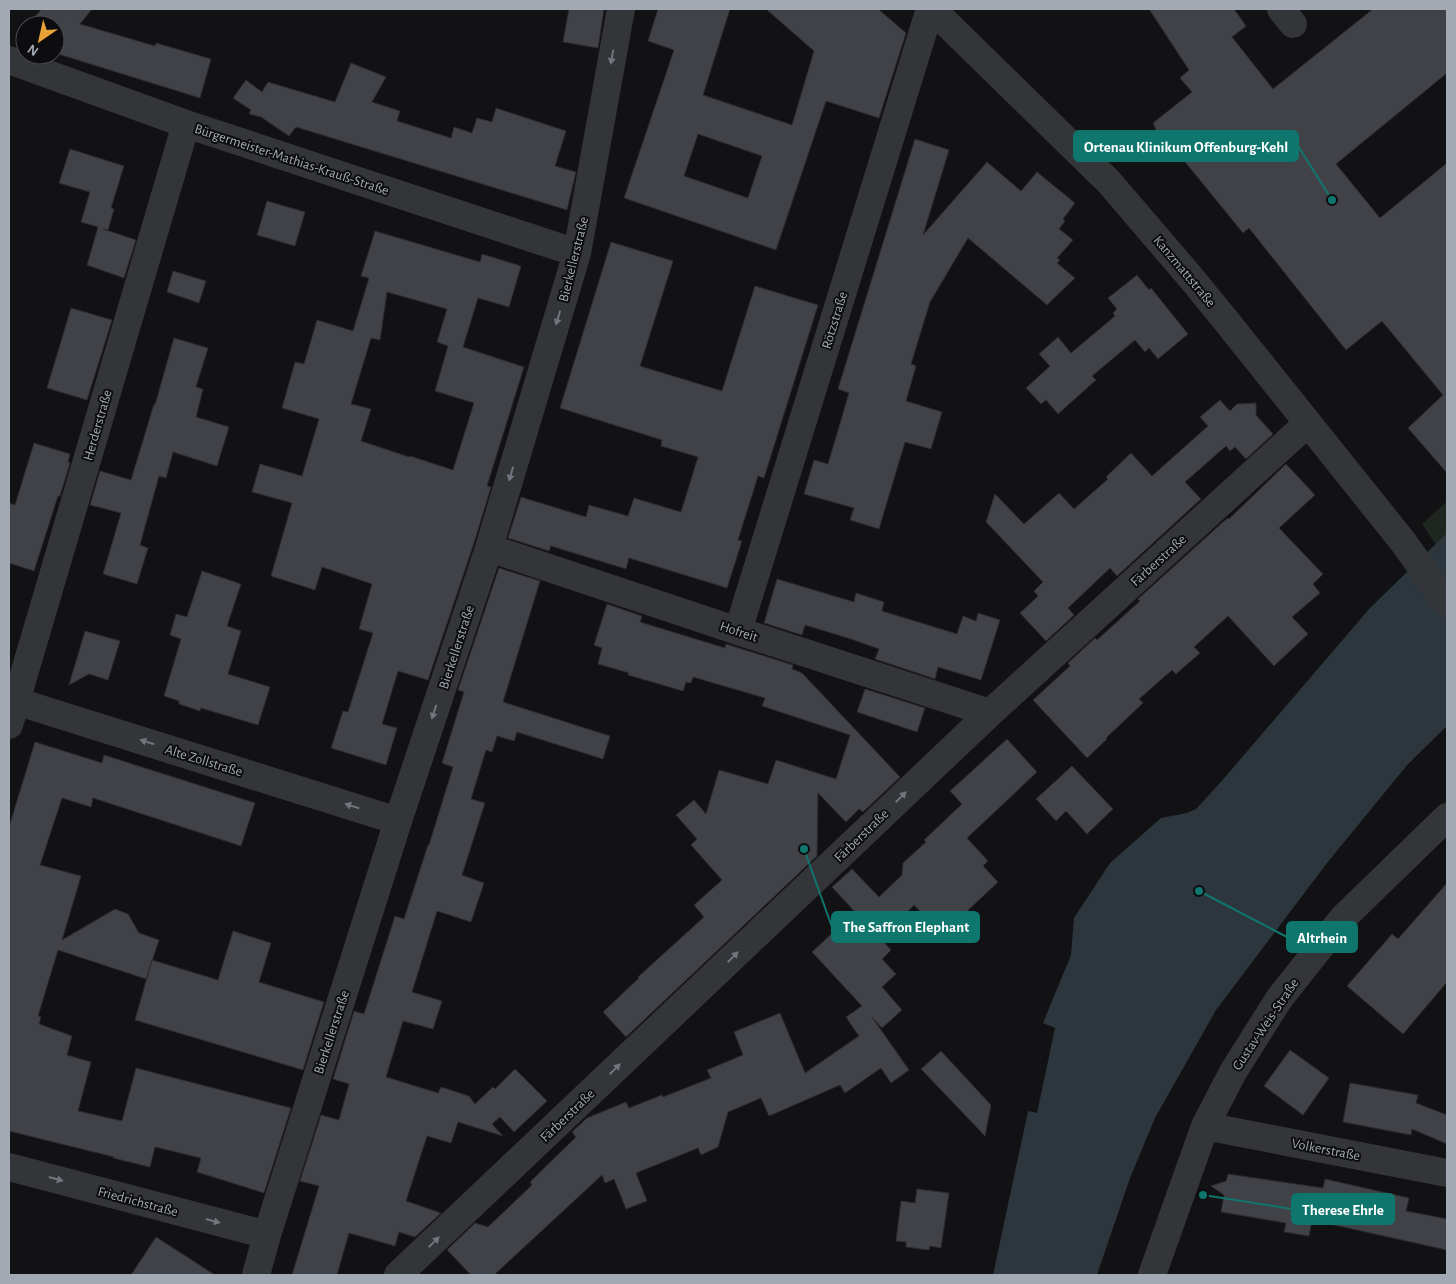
<svg xmlns="http://www.w3.org/2000/svg" width="1456" height="1284" viewBox="0 0 1456 1284" font-family="'Alegreya Sans',sans-serif">
<style>
.green{fill:#1f261f}
.water{fill:#2c363c}
.building{fill:#414247;stroke:#2c2c30;fill-rule:evenodd}
.lines{fill:none;stroke-linecap:round;stroke-linejoin:round}
.minor{stroke:#333539;stroke-width:28}
.oneway{fill:#71757d}
.labels{text-anchor:middle;stroke-width:4;stroke-linejoin:round;paint-order:stroke}
.street-label{font-size:14px;fill:#a4aab4;stroke:#0d0d0f}
.leader{fill:none;stroke:#0f766e;stroke-width:2}
.callout-dot{fill:#0f766e;stroke:#0d0d0f;stroke-width:2}
.callout{fill:#0f766e;stroke:#0f766e;stroke-width:2}
.callout-label{font-size:15px;text-anchor:middle;font-weight:bold;fill:#fff}
</style>
<rect width="100%" height="100%" fill="#121214"/>
<path class="green" d="M1447,501V561L1422,524Z"/>
<path class="water" d="M1447,533V726L1408,764L1327,863L1216,1010L1155,1118L1130,1178L1097,1275H993L1028,1111L1037,1113L1055,1028L1043,1023L1071,955L1074,918L1110,863L1161,818L1187,813L1196,809L1220,783L1370,608Z"/>
<path class="building" d="M42,9H92L80,24L155,46L156,43L211,59L200,98L55,53V25H27Z
M569,9H604L598,48L563,42Z
M658,9H730L703,95L792,125L814,51L766,9H878L906,33L879,118L826,101L776,250L624,198L674,50L648,41ZM698,134L762,156L748,198L684,176Z
M1149,9H1234L1246,26L1232,37L1273,89L1373,9H1447V73L1336,164L1380,218L1447,163V473L1408,428L1443,395L1382,321L1346,350L1249,228L1243,233L1182,158L1168,147L1160,139L1153,123L1192,92L1180,78L1189,70Z
M351,63L386,77L372,102L400,111L397,121L451,138L454,127L472,133L477,118L492,122L496,108L566,131L555,166L576,172L567,210L296,127L289,136L261,117L249,114L251,110L233,98L246,80L262,92L268,82L335,102Z
M915,139L949,150L923,235L987,162L1021,191L1037,172L1075,203L1063,219L1065,221L1059,229L1073,240L1057,258L1060,260L1057,263L1075,278L1047,305L968,238L930,302L911,364L916,366L906,401L942,412L931,449L905,442L879,529L850,520L854,508L804,494L814,460L828,464L849,393L838,389Z
M70,149L124,166L111,208L114,209L108,230L103,229L136,240L124,278L87,265L98,227L81,222L90,192L59,183Z
M267,201L305,212L295,246L257,235Z
M375,231L480,262L482,254L521,266L509,307L478,298L463,347L524,367L487,486L491,487L474,543L428,680L398,671L382,724L397,728L386,765L331,748L343,711L348,712L373,633L359,629L372,584L322,567L315,590L271,576L292,503L252,492L260,464L302,476L319,419L282,408L295,362L304,364L317,320L353,331L369,278L361,276ZM387,292L447,309L437,342L448,346L435,391L474,403L453,470L410,456L409,457L361,441L371,409L351,404L371,338L380,340Z
M611,242L673,261L640,366L722,391L755,286L818,305L764,478L758,476L738,540L742,541L727,588L629,558L626,569L551,546L549,551L508,538L521,497L586,517L589,505L628,516L634,498L681,512L698,457L661,446L662,440L560,408Z
M173,271L206,281L199,303L167,292Z
M1137,275L1149,290L1151,288L1188,334L1158,359L1149,348L1145,352L1135,340L1092,376L1096,380L1058,414L1046,400L1041,404L1026,388L1050,366L1039,354L1058,337L1071,353L1115,316L1113,313L1117,309L1108,298Z
M71,308L112,320L87,400L47,388Z
M174,338L208,348L196,387L203,389L196,417L229,427L217,466L173,452L166,478L159,476L140,545L148,548L137,584L103,574L121,513L90,505L100,471L131,480L154,404L155,405Z
M1220,400L1230,411L1237,404L1256,403V415L1273,434L1246,459L1235,447L1230,451L1226,446L1185,482L1201,499L1117,576L1110,568L1068,608L1074,615L1046,641L1020,613L1038,596L1034,591L1043,582L986,522L995,494L1024,524L1059,493L1074,509L1108,479L1106,477L1131,453L1152,476L1208,426L1200,417Z
M34,443L70,454L68,462L70,463L60,496H58L34,571L9,563V503L15,505Z
M1286,464L1315,495L1279,528L1323,574L1313,584L1320,593L1292,617L1308,634L1274,666L1228,616L1194,647L1200,653L1176,674L1172,670L1139,699L1143,703L1106,738L1107,739L1087,758L1033,700L1070,666L1068,663L1095,638L1097,640L1140,601L1138,599L1223,522L1228,518L1229,519Z
M499,568L540,581L503,702L610,736L603,759L517,732L514,741L497,736L492,752L486,750L471,799L485,803L462,875L484,883L471,922L437,911L412,992L442,1001L433,1029L403,1021L386,1077L438,1093L441,1087L469,1096L475,1104L493,1087L495,1089L515,1069L547,1101L514,1132L500,1117L492,1124L503,1136L458,1122L451,1143L427,1136L406,1201L441,1213L415,1237L399,1232L395,1246L349,1233L337,1275H292L319,1186L300,1181L321,1115L339,1120L349,1084L333,1079L354,1011L364,1014L395,916L404,919L428,845H429L453,767L442,763L464,692L458,690Z
M202,571L241,584L227,626L241,631L228,674L270,687L258,725L201,708L200,711L179,704V701L164,696L181,639L170,635L176,614L187,617Z
M777,579L854,602L856,593L884,602L882,611L957,634L963,616L976,621L978,613L1000,620L981,680L938,667L935,679L875,659L879,649L851,639L805,625L802,635L764,623Z
M607,604L642,616L640,622L725,648L726,644L793,665L792,669L802,673L900,777L863,812L859,809L846,822L818,793L817,856L626,1037L603,1012L639,978L638,977L704,917L694,905L722,880L691,845L697,839L676,815L694,800L706,814L719,770L768,784L776,760L836,779L850,735L762,706L765,698L693,677L691,683L686,682L683,691L628,675L629,673L598,664L602,648L594,645Z
M85,631L120,641L108,680L89,674L69,685Z
M865,689L925,708L917,732L857,712Z
M1007,739L1037,772L967,838L988,861L983,866L998,882L948,929L946,927L940,932L914,905L881,939L891,950L882,959L896,974L882,987L902,1010L882,1028L872,1017L909,1070L891,1083L881,1068L845,1093L840,1085L769,1116L761,1098L728,1112L718,1147L701,1155L698,1148L636,1173L647,1201L626,1209L614,1179L605,1183L602,1175L494,1275H471L447,1250L475,1223L488,1227L532,1185L530,1182L576,1137L572,1132L587,1118L626,1102L629,1108L662,1095L663,1097L711,1078L707,1070L743,1055L734,1032L780,1013L805,1073L859,1036L846,1017L862,1006L812,952L855,912L832,887L852,869L879,897L902,875L903,863L926,842L924,840L962,804L950,791Z
M35,742L102,763L104,755L255,803L241,846L93,798L91,807L62,798L40,865L81,876L62,940L115,909L128,914L139,933L159,940L146,979L58,950L38,1016L41,1017L39,1024L72,1036L67,1055L91,1062L78,1111L122,1121L136,1068L291,1108L264,1193L197,1172L201,1158L155,1147L150,1167L113,1158L114,1157L9,1131V827Z
M1072,766L1113,809L1087,834L1066,811L1056,821L1036,799Z
M1447,883V982L1403,1034L1347,986L1392,934L1398,939Z
M233,931L271,943L259,982L324,1002L303,1070L135,1020L152,960L218,980Z
M1290,1050L1329,1078L1303,1115L1264,1086Z
M941,1051L991,1105L985,1136L921,1069Z
M1350,1083L1418,1095L1416,1103L1447,1115V1144L1412,1129L1411,1135L1343,1122Z
M1228,1174L1323,1188L1325,1179L1409,1198L1406,1211L1447,1219V1250L1312,1220L1309,1236L1284,1232L1286,1223L1221,1212L1224,1195L1211,1186L1226,1181Z
M917,1189L949,1193L941,1248L930,1246L929,1250L906,1247V1242L896,1241L901,1201L915,1203Z
M156,1237L215,1275H131Z"/>
<g class="lines">
<path class="minor" d="M932,9L1109,182L1192,279L1223,317L1404,543L1447,604
M1281,9L1293,24
M9,60L186,124L577,253
M489,548L738,631L990,713
M738,631L930,9
M9,699L398,821
M9,725L186,124
M1205,1126L1447,1173
M9,1167L267,1235
M256,1275L267,1235L398,821L489,548L577,253L621,9
M398,1275L990,713L1308,423
M1152,1275L1205,1126L1233,1072L1279,999L1343,918L1447,817"/>
</g>
<defs><path id="oneway-solid" d="M-6-.8H1V-3.2L6.5 0L1 3.2V.8H-6Z" transform="scale(1.25)"/></defs>
<g class="oneway">
<use href="#oneway-solid" transform="translate(612 57) rotate(100)"/>
<use href="#oneway-solid" transform="translate(558 318) rotate(107)"/>
<use href="#oneway-solid" transform="translate(511 474) rotate(107)"/>
<use href="#oneway-solid" transform="translate(434 712) rotate(108)"/>
<use href="#oneway-solid" transform="translate(147 742) rotate(-163)"/>
<use href="#oneway-solid" transform="translate(901 797) rotate(-44)"/>
<use href="#oneway-solid" transform="translate(352 806) rotate(-163)"/>
<use href="#oneway-solid" transform="translate(733 957) rotate(-44)"/>
<use href="#oneway-solid" transform="translate(615 1069) rotate(-44)"/>
<use href="#oneway-solid" transform="translate(56 1179) rotate(15)"/>
<use href="#oneway-solid" transform="translate(213 1221) rotate(15)"/>
<use href="#oneway-solid" transform="translate(434 1242) rotate(-44)"/>
</g>
<g class="labels">
<g class="street-label">
<text transform="translate(292 159) rotate(18)" y="5">Bürgermeister-Mathias-Krauß-Straße</text>
<text transform="translate(573 259) rotate(-76)" y="5">Bierkellerstraße</text>
<text transform="translate(1185 271) rotate(50)" y="5">Kanzmattstraße</text>
<text transform="translate(834 320) rotate(-73)" y="5">Rötzstraße</text>
<text transform="translate(97 425) rotate(-74)" y="5">Herderstraße</text>
<text transform="translate(1158 560) rotate(-42)" y="5">Färberstraße</text>
<text transform="translate(739 631) rotate(18)" y="5">Hofreit</text>
<text transform="translate(456 647) rotate(-72)" y="5">Bierkellerstraße</text>
<text transform="translate(204 760) rotate(17)" y="5">Alte Zollstraße</text>
<text transform="translate(861 835) rotate(-44)" y="5">Färberstraße</text>
<text transform="translate(1265 1024) rotate(-56)" y="5">Gustav-Weis-Straße</text>
<text transform="translate(331 1032) rotate(-72)" y="5">Bierkellerstraße</text>
<text transform="translate(567 1115) rotate(-44)" y="5">Färberstraße</text>
<text transform="translate(1326 1149) rotate(11)" y="5">Volkerstraße</text>
<text transform="translate(138 1201) rotate(15)" y="5">Friedrichstraße</text>
</g>
</g>
<path class="leader" d="M1332 200L1298 146M804 849L832 927M1199 891L1287 937M1203 1195L1292 1209"/>
<g class="callout-dot">
<circle cx="1332" cy="200" r="5"/>
<circle cx="804" cy="849" r="5"/>
<circle cx="1199" cy="891" r="5"/>
<circle cx="1203" cy="1195" r="5"/>
</g>
<g class="callout">
<rect x="1074" y="131" width="224" height="30" rx="5"/>
<rect x="832" y="912" width="147" height="30" rx="5"/>
<rect x="1287" y="922" width="70" height="30" rx="5"/>
<rect x="1292" y="1194" width="102" height="30" rx="5"/>
</g>
<g class="callout-label">
<text x="1186" y="152">Ortenau Klinikum Offenburg-Kehl</text>
<text x="906" y="932">The Saffron Elephant</text>
<text x="1322" y="943">Altrhein</text>
<text x="1343" y="1215">Therese Ehrle</text>
</g>
<rect width="1456" height="1284" fill="none" stroke="#a4aab4" stroke-width="20"/>
<g transform="translate(40 40) rotate(214)"><circle r="24" fill="#0d0d0f" stroke="#494c51"/>
<path d="M0-4L9 19L0 12L-9 19Z" fill="#e9a235"/>
<text y="-8" font-size="14" font-weight="bold" text-anchor="middle" fill="#a4aab4">N</text>
</g>
</svg>
